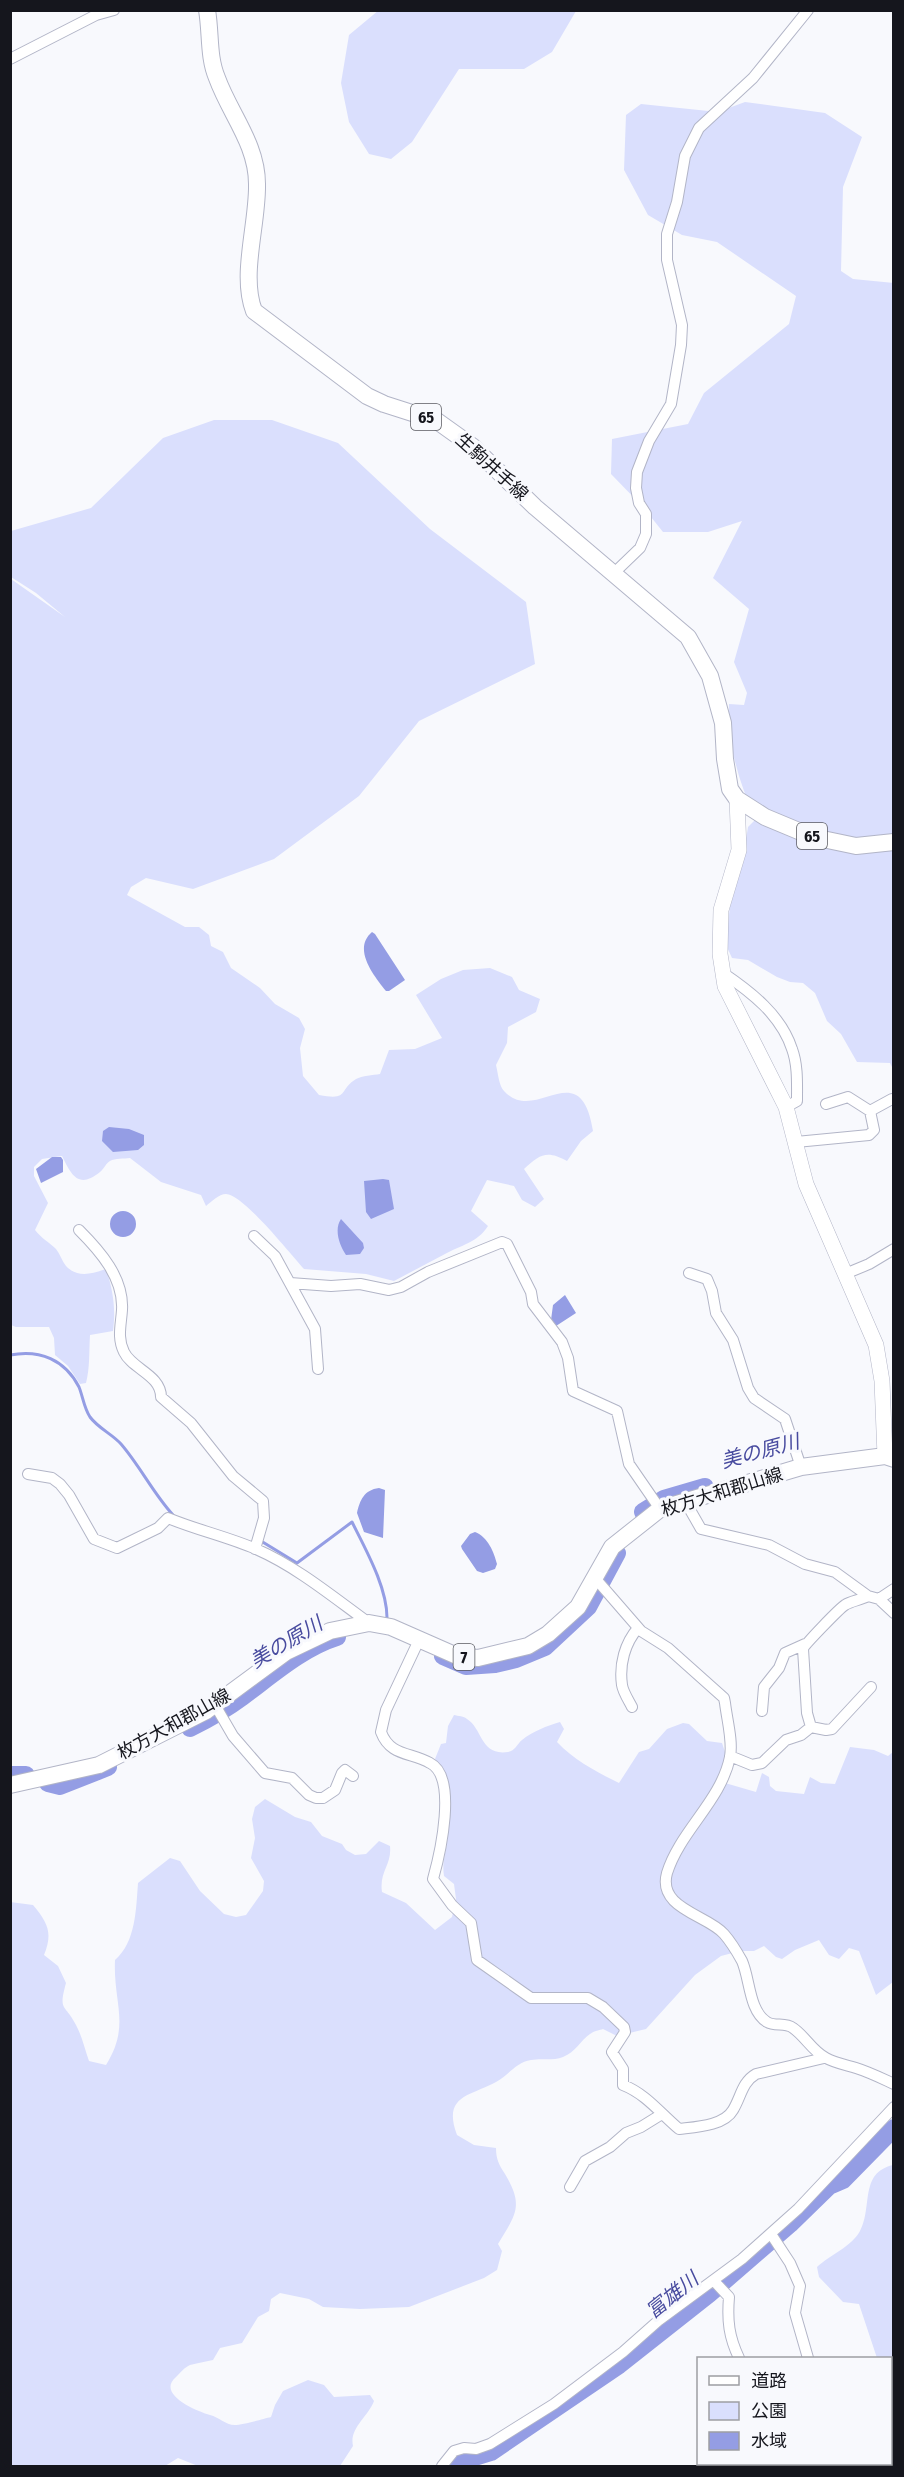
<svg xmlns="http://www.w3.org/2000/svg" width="904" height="2477" viewBox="0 0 904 2477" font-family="'Fira Sans Condensed','Noto Sans JP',sans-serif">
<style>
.green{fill:#dadffd}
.water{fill:#949de4}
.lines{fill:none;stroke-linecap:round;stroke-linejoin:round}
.stream{stroke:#949de4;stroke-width:3}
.river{stroke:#949de4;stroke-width:18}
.street-casing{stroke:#b2b5c7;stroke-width:12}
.secondary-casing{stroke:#b2b5c7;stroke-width:16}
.primary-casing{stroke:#b2b5c7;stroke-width:18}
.street{stroke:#fff;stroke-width:10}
.secondary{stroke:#fff;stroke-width:15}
.primary{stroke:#fff;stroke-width:16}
.labels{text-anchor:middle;stroke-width:6;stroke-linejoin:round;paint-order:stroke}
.shield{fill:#f8f9fd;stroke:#595a60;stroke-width:1.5}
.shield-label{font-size:16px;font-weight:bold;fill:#15161d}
.street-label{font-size:18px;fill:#15161d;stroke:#f8f9fd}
.water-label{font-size:20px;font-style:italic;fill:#484b9f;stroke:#f8f9fd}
</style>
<rect width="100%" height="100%" fill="#f8f9fd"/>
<path class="green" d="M379,10H576V11L552,52L524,69H459L412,142L391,159L369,154L349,122L341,83L349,35Z
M745,102L825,113L862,137L843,187L841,271L853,279L894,283L893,1069L890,1063L857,1062L841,1034L827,1021L815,993L803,983L790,982L777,977L748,960L732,958L726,945L730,905L743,857L748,827L756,819C738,781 728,746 729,704L744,705L747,693L734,662L749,609L713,578L742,521L708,532H663L643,507L611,474L612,439L688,424L704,393L789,324L796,296L717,242L682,235L648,215L624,170L626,115L641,104L718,112Z
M214,420H272L338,443L430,529L526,602L535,664L419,721L359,796L274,859L193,889L146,878L131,887L127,895L185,927H199L209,935L211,946L223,952L231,968L260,988L275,1004L299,1018L305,1029L300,1048L303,1076L319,1095C350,1101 338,1090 356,1079C362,1076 373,1075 380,1074L389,1050L415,1049L442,1038L416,995L441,979L463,970L490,968L512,977L519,990L540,999L536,1012L508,1027L507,1043L496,1065C498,1073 499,1086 504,1091C536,1126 580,1052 593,1131L581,1141L567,1161C547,1150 540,1154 524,1169L544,1199L535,1207L522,1200L514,1186L487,1180L471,1211L488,1226C477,1243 461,1245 445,1254C428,1263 411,1272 394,1281L366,1274L304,1269C290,1254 244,1195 226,1194C219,1194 211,1202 206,1206L201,1195L161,1182L130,1158C124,1159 115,1158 110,1161C106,1163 104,1169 100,1172C78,1190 71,1174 62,1156L42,1159L34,1167V1176L48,1203L35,1230C41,1238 49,1242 56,1249C60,1254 62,1261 66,1266C77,1278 92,1274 106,1269C113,1290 116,1308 113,1331L90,1335C89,1351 90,1368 86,1383L80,1384L68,1366L55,1355L54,1338L49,1327H16L11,1325V579L65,617L36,593L11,577V531L91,508L163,438Z
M454,1715C458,1716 464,1716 467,1719C483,1729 480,1756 508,1752C515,1751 517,1744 522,1740C533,1731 547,1726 560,1722L564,1729L557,1742C575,1761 597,1772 619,1783L639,1752L649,1749L667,1729L683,1723L689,1724L707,1741L722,1743L726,1755L725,1783L756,1792L762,1773L769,1777L770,1786L776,1791L804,1794L810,1777L821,1783L835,1784L850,1747L874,1750L888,1756L893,1752V1982L876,1995L859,1951L849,1948L839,1959L829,1955L819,1940L795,1950L782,1959L776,1957L764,1946L754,1951H740L721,1956L695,1975L646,2029L617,2036L603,2029C600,2030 594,2031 590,2034C580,2041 576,2052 563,2057C553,2061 541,2058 531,2060C516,2062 508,2076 496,2082C471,2096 442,2095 457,2135L474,2145L496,2148C496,2159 499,2165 505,2174C524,2206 516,2214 498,2244L502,2251L497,2270L484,2278L409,2307L360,2309L323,2307L309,2299L280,2293L271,2299L269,2311L258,2317L242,2343L220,2348L213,2360C205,2362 197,2363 190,2365C185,2367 180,2373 176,2377C156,2394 196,2411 210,2415C219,2417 225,2425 235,2425C242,2425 263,2419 271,2417L275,2405L283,2391L308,2380L324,2385L334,2397L370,2395L374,2401C368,2417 349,2428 353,2446L340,2466H198L178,2458L165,2466H11L10,1902L33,1905C48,1923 53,1933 44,1955L58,1966L66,1983C58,2012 65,2003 76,2025C82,2036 85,2050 89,2061L106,2065C131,2025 113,2003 115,1960C136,1942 136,1909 138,1883L170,1858L180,1861L200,1891L224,1914L236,1917L246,1915L263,1891L264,1881L251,1858L255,1838L252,1819L255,1807L265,1799L295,1817L311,1822L322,1836L342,1844L346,1850L355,1855L366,1854L379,1841L390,1846C392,1865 379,1871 382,1892L406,1903L435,1930L452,1917L456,1899L454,1884L444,1876C442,1863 445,1856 447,1843C450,1820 450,1778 435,1759L441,1744L446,1743L448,1726Z
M893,2165H894L893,2406L891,2403L890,2358H877L859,2304L843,2302L819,2277L817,2267C830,2255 851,2247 860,2231C873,2207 859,2173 893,2165Z"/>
<path class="water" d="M372,932L375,934L405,980L389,991H386C374,976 352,949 372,932Z
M109,1127L129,1129L144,1135V1145L138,1150L113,1152L102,1141L103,1131Z
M52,1157H61L63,1160V1172L41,1183L36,1169Z
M383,1179L389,1180L394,1209L371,1219L366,1212L364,1181Z
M110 1224a13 13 0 1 1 26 0a13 13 0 1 1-26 0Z
M341,1219L363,1243L364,1248L360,1254L346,1255C339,1245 334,1229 341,1219Z
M565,1295L576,1313L556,1326L551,1320L553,1305Z
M379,1488L385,1490L383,1538L364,1532L357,1513C360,1500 364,1490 379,1488Z
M475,1532C488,1537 494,1552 497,1564L495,1569L483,1573L477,1571L462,1549L461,1546L470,1534Z"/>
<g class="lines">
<path class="stream" d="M10,1355C40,1349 65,1360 79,1387C83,1397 84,1408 90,1417C98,1428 112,1434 121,1444C140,1466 153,1493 173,1515
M261,1541L297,1563L352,1522C366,1550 388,1589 387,1620"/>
<path class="river" d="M643,1512L664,1499L705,1487
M443,1656L466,1666L495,1664L516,1659L545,1647L588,1607L617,1553
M190,1728C208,1719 226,1709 242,1697C272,1675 302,1648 337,1637
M10,1775H26
M48,1783L60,1786L108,1767
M455,2466L462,2461L491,2452L619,2365L709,2294L790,2224L829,2186L843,2180L894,2128"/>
<defs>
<path id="street" d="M10,59L96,15L114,10
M613,574L640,548L646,534V514L639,503L636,488L637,472L649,441L671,404L681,345L682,325L667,260V234L677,202L685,156L699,128L753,78L808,10
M723,973C751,992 781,1015 792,1049C798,1065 797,1084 797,1101L786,1107
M826,1104L848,1097L870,1111
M796,1142L869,1135L874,1130L870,1111L892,1099
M79,1230C100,1251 124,1278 122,1310C121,1325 117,1338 124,1352C132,1369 161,1375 161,1397L191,1423L233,1476L263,1501L264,1518L255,1549
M254,1236L275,1256L315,1329L318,1369
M689,1273L707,1279L712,1291L716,1313L733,1340L748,1388L754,1398L785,1419L801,1467
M845,1274L869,1264L894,1249
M290,1283L331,1286L360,1284L389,1290L401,1287L428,1272L502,1242L507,1244L531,1292L533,1304L562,1342L568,1358L573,1391L617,1411L629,1464L660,1509
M28,1474L52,1478L60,1484L69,1495L94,1539L117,1548L158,1528L168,1518C197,1530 228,1537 256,1549C297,1567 333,1597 369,1623
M685,1501L701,1529L769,1545L805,1564L835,1572L868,1596L879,1599L894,1589
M595,1578L641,1631L668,1648L724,1698L725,1703C727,1720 733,1741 730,1757C721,1801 680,1831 667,1873C657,1909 708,1915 724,1934C731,1942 737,1952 742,1961C750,1979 749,2011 767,2022C775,2027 785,2022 793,2028C805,2036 813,2052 826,2058C835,2063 846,2065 856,2068C869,2072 881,2078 894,2084
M879,1599L894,1613
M419,1640L386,1710L381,1732C390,1756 410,1752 430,1763C458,1777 440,1854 433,1879L452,1905L471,1923L477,1960L531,1998H588L603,2007L624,2027L625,2032L612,2052L623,2069V2085C646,2094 660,2113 679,2129C695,2127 724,2126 733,2110C741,2097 742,2082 756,2074L824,2058
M215,1705L233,1736L265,1773L292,1778L309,1795L316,1798H323L335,1790L342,1773L345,1770L353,1776
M632,1707C629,1701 623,1692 622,1685C619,1664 625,1643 638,1628
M762,1711L764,1687L779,1668L785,1653L805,1644
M811,1727L826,1730L832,1729L871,1687
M730,1756L752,1765L762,1763L786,1740L801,1735L811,1727L807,1713L803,1649C804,1645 840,1608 845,1605C851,1601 861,1600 868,1596
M570,2187L585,2161L610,2147L626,2133L641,2127L662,2114
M771,2234L790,2263L800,2286L795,2313L808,2358
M714,2281L729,2297C727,2321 729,2337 739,2358
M874,2464L876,2466
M442,2466L454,2451L464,2448L476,2449L490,2444L554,2404L623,2352L658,2321L742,2259L798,2209L894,2107
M723,2466L724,2464"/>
<path id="secondary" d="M737,799L739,850L721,910L720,954L725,986L786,1107L806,1184L876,1345L882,1381L885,1456"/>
<path id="primary" d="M207,10C211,33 208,57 217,78C230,114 257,144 257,184C258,223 240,275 254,311L367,396L384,404L437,421L472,446L535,507L688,637L710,676L723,723L725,759L730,789L737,799L765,817L813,837L856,846L894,842
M10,1785L99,1765L206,1711L286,1652L330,1631L369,1623L391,1627L457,1656L478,1658L528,1646L548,1634L578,1607L612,1547L660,1509L801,1467L885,1456L894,1459"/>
</defs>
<use href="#street" class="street-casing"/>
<use href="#secondary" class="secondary-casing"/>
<use href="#primary" class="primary-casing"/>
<use href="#street" class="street"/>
<use href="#secondary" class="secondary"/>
<use href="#primary" class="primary"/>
</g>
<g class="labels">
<g class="shield">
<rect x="411" y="404" width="30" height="26" rx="4.5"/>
<rect x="797" y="823" width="30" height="26" rx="4.5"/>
<rect x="453.5" y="1644" width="21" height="26" rx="4.5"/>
</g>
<g class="shield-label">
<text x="426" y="423">65</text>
<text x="812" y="842">65</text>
<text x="464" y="1663">7</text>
</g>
<g class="street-label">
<text transform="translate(492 467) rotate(42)" y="6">生駒井手線</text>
<text transform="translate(722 1492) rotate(-17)" y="6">枚方大和郡山線</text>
<text transform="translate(174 1724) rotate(-29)" y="6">枚方大和郡山線</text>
</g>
<g class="water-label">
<text transform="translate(760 1451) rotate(-15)" y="7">美の原川</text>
<text transform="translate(286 1642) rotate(-31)" y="7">美の原川</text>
<text transform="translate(672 2295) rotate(-39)" y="7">富雄川</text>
</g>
</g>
<rect width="904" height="2477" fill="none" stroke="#15161d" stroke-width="24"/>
<rect x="697" y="2357" width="195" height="108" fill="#f8f9fd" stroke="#9d9ea3" stroke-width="1.5"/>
<rect x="709" y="2376" width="30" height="9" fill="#ffffff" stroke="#9d9ea3" stroke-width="1.5"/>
<text x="751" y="2387" font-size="18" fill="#15161d">道路</text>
<rect x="709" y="2402" width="30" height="18" fill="#dadffd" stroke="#9d9ea3" stroke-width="1.5"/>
<text x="751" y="2417" font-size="18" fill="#15161d">公園</text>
<rect x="709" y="2432" width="30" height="18" fill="#949de4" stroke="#9d9ea3" stroke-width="1.5"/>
<text x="751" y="2447" font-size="18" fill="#15161d">水域</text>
</svg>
